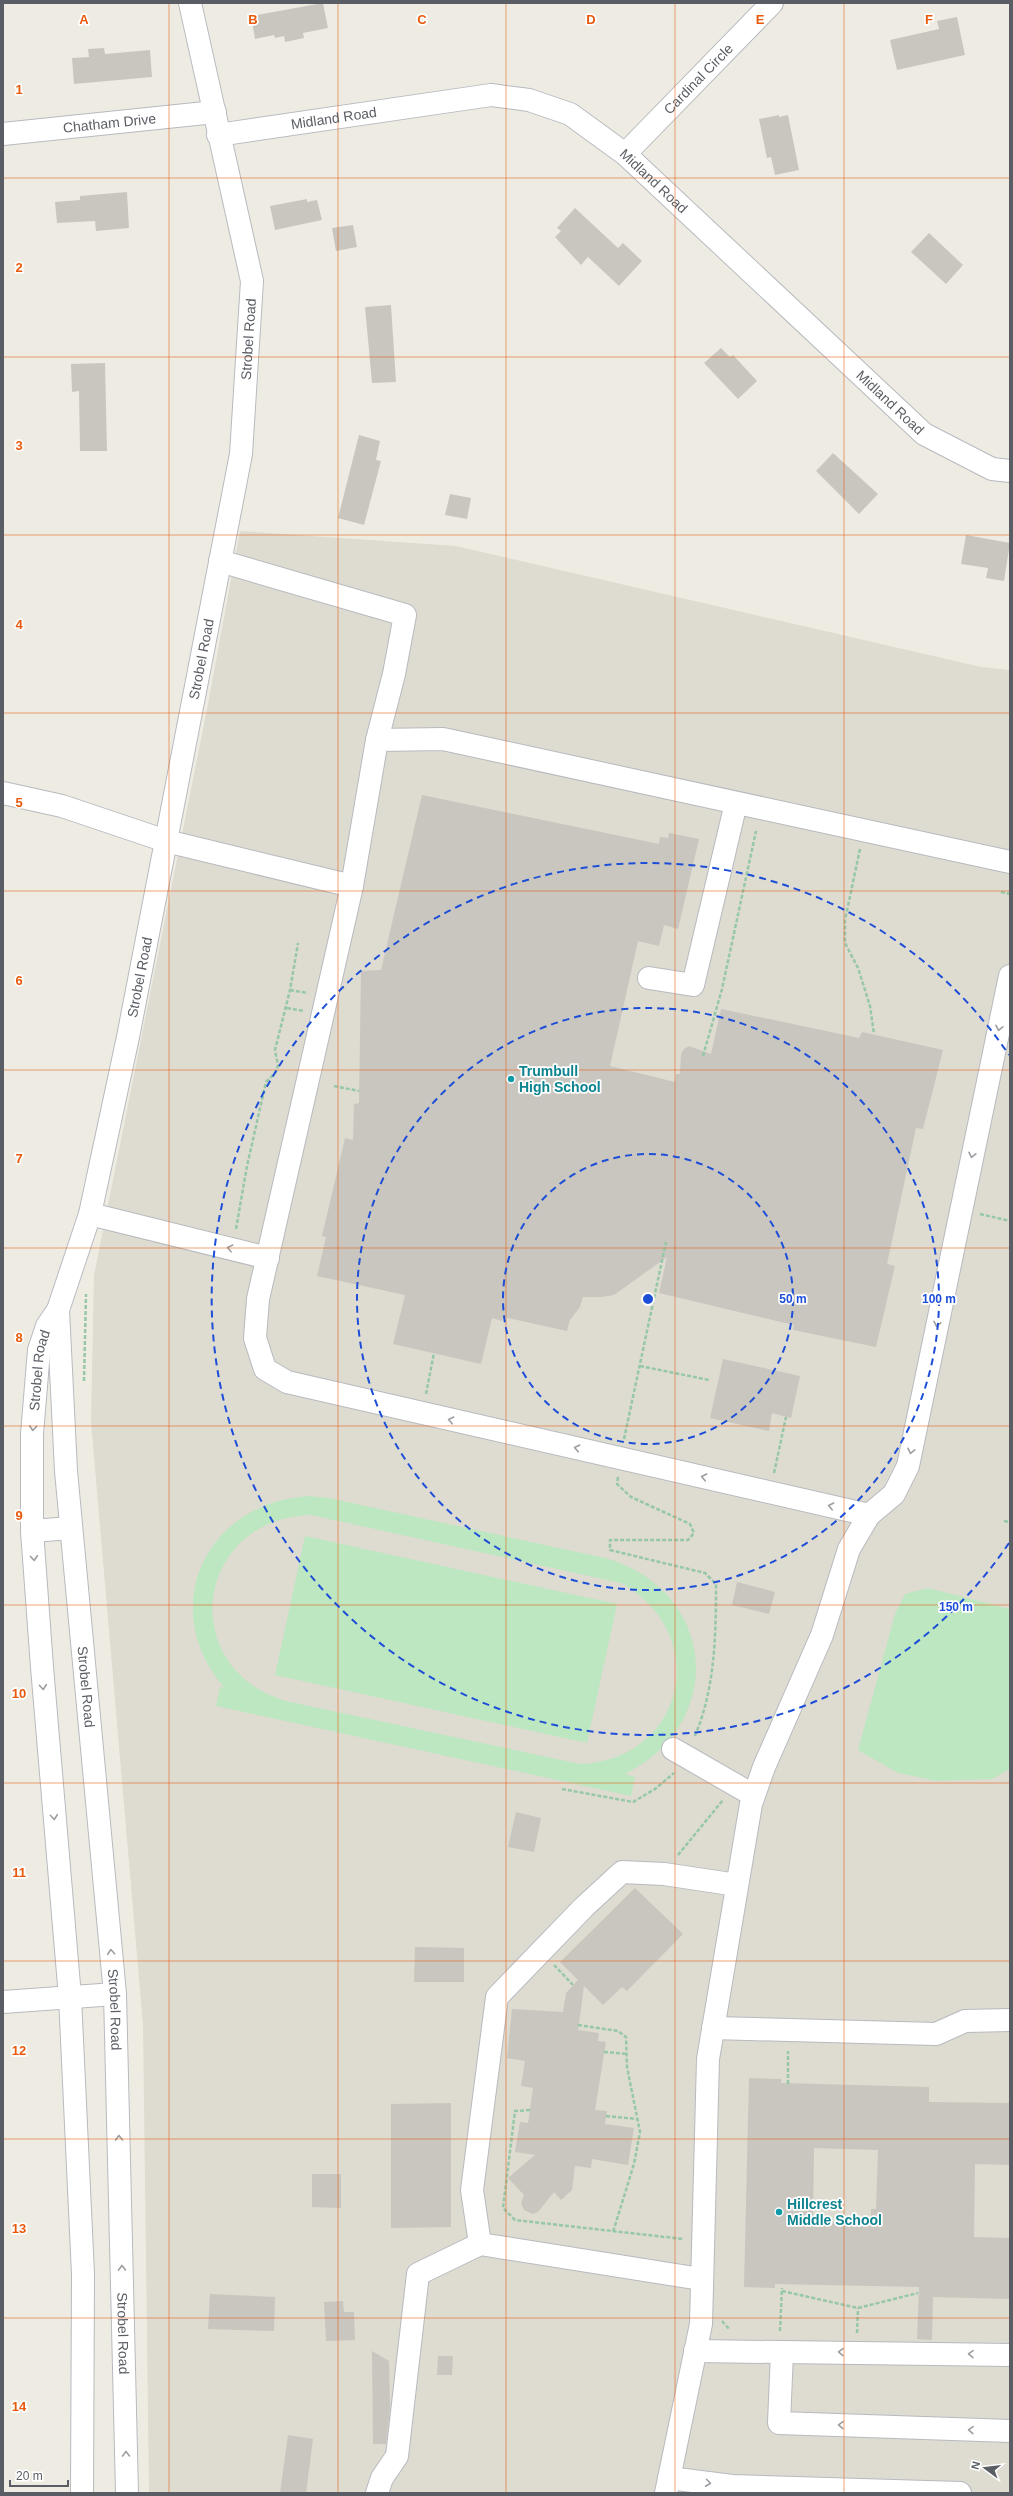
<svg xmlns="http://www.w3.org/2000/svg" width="1013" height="2496" viewBox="0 0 1013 2496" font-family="Arial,sans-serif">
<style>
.education{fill:#dedbd1}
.green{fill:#bde7c1;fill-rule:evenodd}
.building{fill:#c9c6bf;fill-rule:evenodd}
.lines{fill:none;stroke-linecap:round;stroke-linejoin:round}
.minor-casing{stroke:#b7babf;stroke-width:24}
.path{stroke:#96c8a8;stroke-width:2.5;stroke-dasharray:4 2;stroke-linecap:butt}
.minor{stroke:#fff;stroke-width:22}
.oneway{stroke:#9c9ea2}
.grid{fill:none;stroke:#e8590c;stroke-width:1;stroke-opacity:0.55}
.ring{fill:none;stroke:#1d4ed8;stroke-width:2;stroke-dasharray:7 5}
.culture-dot{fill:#0f9aa8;stroke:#fff;stroke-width:1.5}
.labels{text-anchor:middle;stroke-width:3.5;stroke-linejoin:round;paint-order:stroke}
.street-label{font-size:14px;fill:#5a5e64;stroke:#fff}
.culture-label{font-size:14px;font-weight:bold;fill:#0d838f;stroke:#fff;text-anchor:start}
.grid-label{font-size:13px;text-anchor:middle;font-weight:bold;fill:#e8590c;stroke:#fff;stroke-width:3.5;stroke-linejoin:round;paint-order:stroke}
.centre{fill:#1d4ed8;stroke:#fff;stroke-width:2}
.ring-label{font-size:12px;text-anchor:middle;font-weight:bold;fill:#1d4ed8;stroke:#fff;stroke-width:3.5;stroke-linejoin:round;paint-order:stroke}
</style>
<rect width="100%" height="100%" fill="#eeece2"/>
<path class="education" d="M240,531L456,546L981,667L1010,670V2493H149L143,2025L91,1422L94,1275L208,704Z"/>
<path class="green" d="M309,1496L329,1498L605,1558C717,1590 728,1723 625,1774L635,1777L631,1796L216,1706L220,1687H224C156,1608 206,1502 309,1496ZM311,1515L621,1583C713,1634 685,1760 580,1764L286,1701C175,1668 195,1518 311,1515Z
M305,1536L617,1604L587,1743L275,1675Z
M928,1588L1010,1609V1769L992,1779L936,1781L898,1773L858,1750L895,1614L905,1594Z"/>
<path class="building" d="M323,3L328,28L303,33L304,38L285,42L284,36L275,38L274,35L255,39L251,16Z
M957,17L965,55L897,70L890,40L939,29L937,21Z
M104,48L105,54L150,50L152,77L74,84L72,58L89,57L88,49Z
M779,115V117L788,115L799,170L775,175L771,157L767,158L759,119Z
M127,192L129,228L96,231L95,221L57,223L55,202L80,200V196Z
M307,199V202L317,200L322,220L275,230L270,206Z
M575,208L618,248L623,243L642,261L619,286L588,257L581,265L555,237L561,231L557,228Z
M353,225L357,247L336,251L332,228Z
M929,233L963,265L946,284L911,252Z
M391,305L396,382L372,383L365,307Z
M721,348L730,357L733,355L757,381L738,399L704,363Z
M105,363L107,451H80L79,391L72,392L71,364Z
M359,435L380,441L376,460L381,461L364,525L338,518Z
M833,453L878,494L859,514L816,471Z
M450,494L471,498L467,519L445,515Z
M966,535L1010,543L1004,581L986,578L988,568L961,564Z
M422,795L659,844L660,837L668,838L669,833L699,839L678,929L664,925L659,946L638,941L610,1066L675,1082L676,1074H680L681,1054L684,1049L689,1046L711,1054L721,1009L859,1038L862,1032L943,1050L923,1129L916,1128L887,1264L895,1266L876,1347L793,1330L794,1325L659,1293L667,1257L614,1295L602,1297H583L580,1307L570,1320L567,1331L503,1317L502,1321L492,1318L481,1364L393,1344L405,1295L317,1276L326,1237L322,1236L345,1138L353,1140L354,1104L359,1103L361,971L381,970Z
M723,1359L800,1376L791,1418L772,1413L769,1431L710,1418Z
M737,1582L775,1592L769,1614L732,1605Z
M516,1812L541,1818L534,1852L508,1847Z
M635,1888L683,1934L627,1991L622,1987L603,2005L584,1986L578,2030L599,2033L598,2041L606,2042L595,2110L607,2111L605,2124L634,2128L628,2165L592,2159L591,2168L575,2166L572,2190L561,2200L554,2192L538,2212L533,2214L524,2210L521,2203L524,2195L508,2178L535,2155L515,2152L520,2122L528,2123L533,2088L521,2086L525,2061L507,2058L512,2009L563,2012L566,1993L578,1980L560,1962Z
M415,1947L464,1948V1982H414Z
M749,2078L781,2079V2083L929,2087V2102L1010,2103V2165L975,2164L974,2237L1010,2238V2299L933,2297L932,2340L917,2339L919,2287L775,2284V2288L744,2287ZM814,2148L878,2150L876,2209H871V2223L813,2221Z
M451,2103V2227L391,2228V2104Z
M312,2174H341V2208L312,2207Z
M210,2294L275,2297L274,2331L208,2329Z
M343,2301L344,2312H354L355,2340L326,2341L324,2302Z
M372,2351L389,2361L390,2408L386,2444H373Z
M438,2356H453L452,2375H437Z
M288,2435L313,2439L306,2493H280Z"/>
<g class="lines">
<defs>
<g id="minor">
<path id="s1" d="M3,134L215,112"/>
<path id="s2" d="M218,135L491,95L529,100L570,114L625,154L924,434L992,469L1010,471"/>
<path id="s3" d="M625,154L772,3"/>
<path d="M220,561L405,615L394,674L377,740"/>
<path d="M3,793L62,806L166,841L352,886L377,740L443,739L1010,862"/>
<path d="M352,886L258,1299L255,1338L265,1369L287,1382L869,1515"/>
<path d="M649,978L693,985L736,803"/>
<path d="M90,1214L268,1258"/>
<path id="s4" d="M58,1310L66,1471L115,1994L127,2493"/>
<path d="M32,1531L71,1528"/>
<path d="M673,1749L753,1795"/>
<path d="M3,2002L115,1994"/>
<path d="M713,2028L936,2034L965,2021L1010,2020"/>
<path d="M701,2279L480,2244L472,2190L497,1997L584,1907L622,1872L664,1874L737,1885"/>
<path d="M695,2351L1010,2355"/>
<path d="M782,2352L779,2423L1010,2431"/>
<path d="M669,2478L732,2486L960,2493"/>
<path id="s5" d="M82,2493L83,2274L70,1997L42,1667L32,1531V1434L39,1350L47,1326L58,1310L90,1214L128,1037L241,454L252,281L190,3"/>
<path d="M377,2493L382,2478L397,2456L418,2274L480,2244"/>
<path d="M666,2493L701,2324L708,2059L751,1804L764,1767L822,1635L849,1549L869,1515L894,1494L908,1466L1010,976"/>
</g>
</defs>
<use href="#minor" class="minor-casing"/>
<path class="path" d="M860,849L845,920V943L858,968L870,1006L874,1034
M1001,892L1010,894
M290,990L308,993
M287,1008L304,1011
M703,1056L722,989L756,831
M334,1086L359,1091
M980,1214L1010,1221
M236,1229L247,1166L266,1082L276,1072L278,1065L275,1050L290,990L298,943
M640,1366L709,1380
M84,1381L86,1294
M426,1394L434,1353
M624,1439L666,1242
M774,1473L786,1417
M618,1477L617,1484L631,1497L690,1524L694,1533L688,1540H610V1550L705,1573L716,1584C716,1636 715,1690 694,1738
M1004,1521L1010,1522
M562,1789L633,1802L655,1789L674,1773
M678,1855L723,1800
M554,1965L573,1985
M578,2025L618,2031L626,2037L627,2067L640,2132L634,2164L613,2232
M604,2052L628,2054
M788,2084V2051
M530,2110L515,2111L503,2208L515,2220L683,2239
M606,2116L637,2119
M782,2291L858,2308L918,2293
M722,2321L730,2330
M780,2331L782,2288
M857,2333L858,2308"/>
<use href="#minor" class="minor"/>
</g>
<defs><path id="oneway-chevron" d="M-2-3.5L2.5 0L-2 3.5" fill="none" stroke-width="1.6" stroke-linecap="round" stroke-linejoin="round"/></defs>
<g class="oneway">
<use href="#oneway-chevron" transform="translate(999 1028) rotate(102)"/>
<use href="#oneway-chevron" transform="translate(972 1155) rotate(102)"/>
<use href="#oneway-chevron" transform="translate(230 1248) rotate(-166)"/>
<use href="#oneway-chevron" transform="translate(937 1324) rotate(102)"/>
<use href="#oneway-chevron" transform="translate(451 1420) rotate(-167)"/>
<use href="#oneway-chevron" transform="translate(33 1428) rotate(94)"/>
<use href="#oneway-chevron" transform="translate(577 1448) rotate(-167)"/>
<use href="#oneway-chevron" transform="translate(911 1451) rotate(102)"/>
<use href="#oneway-chevron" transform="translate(704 1477) rotate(-167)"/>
<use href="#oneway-chevron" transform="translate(831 1506) rotate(-167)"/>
<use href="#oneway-chevron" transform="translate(34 1558) rotate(86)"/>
<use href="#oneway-chevron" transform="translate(43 1687) rotate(85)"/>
<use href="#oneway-chevron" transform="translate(54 1817) rotate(85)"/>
<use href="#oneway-chevron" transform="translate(111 1952) rotate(-95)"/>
<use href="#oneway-chevron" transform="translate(119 2138) rotate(-91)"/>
<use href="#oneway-chevron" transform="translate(122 2268) rotate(-91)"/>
<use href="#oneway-chevron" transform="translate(841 2352) rotate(-179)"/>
<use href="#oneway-chevron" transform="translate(971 2354) rotate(-179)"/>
<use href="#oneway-chevron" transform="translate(841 2425) rotate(-178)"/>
<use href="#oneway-chevron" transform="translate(971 2430) rotate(-178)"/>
<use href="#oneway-chevron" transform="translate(126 2454) rotate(-91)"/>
<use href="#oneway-chevron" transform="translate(708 2483) rotate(7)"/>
</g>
<path class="grid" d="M169,3V2493M338,3V2493M506,3V2493M675,3V2493M844,3V2493M3,178H1010M3,357H1010M3,535H1010M3,713H1010M3,891H1010M3,1070H1010M3,1248H1010M3,1426H1010M3,1605H1010M3,1783H1010M3,1961H1010M3,2139H1010M3,2318H1010"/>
<g class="ring">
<circle cx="648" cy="1299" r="145"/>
<circle cx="648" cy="1299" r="291"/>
<path d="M1009 1543A436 436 0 1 1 1009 1055"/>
</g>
<g class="culture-dot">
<circle cx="511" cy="1079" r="4"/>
<circle cx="779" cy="2212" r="4"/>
</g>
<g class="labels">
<g class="street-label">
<text dy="5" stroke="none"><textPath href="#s3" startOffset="105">Cardinal Circle</textPath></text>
<text dy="5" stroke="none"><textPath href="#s2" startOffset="117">Midland Road</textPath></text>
<text dy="5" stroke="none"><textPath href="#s1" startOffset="107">Chatham Drive</textPath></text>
<text dy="5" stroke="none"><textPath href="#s2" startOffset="465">Midland Road</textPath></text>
<text dy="5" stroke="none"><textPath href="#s5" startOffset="2181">Strobel Road</textPath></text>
<text dy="5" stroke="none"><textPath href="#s2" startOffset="789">Midland Road</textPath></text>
<text dy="5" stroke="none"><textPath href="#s5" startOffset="1857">Strobel Road</textPath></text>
<text dy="5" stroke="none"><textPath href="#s5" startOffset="1533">Strobel Road</textPath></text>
<text dy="5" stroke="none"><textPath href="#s5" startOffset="1125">Strobel Road</textPath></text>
<text dy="5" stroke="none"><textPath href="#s4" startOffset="378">Strobel Road</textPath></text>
<text dy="5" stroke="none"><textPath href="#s4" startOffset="702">Strobel Road</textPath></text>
<text dy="5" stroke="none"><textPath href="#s4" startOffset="1026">Strobel Road</textPath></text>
</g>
<g class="culture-label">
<text x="519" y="1076">Trumbull<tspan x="519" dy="16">High School</tspan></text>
<text x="787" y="2209">Hillcrest<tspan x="787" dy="16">Middle School</tspan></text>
</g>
</g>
<g class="grid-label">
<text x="84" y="24">A</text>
<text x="253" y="24">B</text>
<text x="422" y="24">C</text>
<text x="591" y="24">D</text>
<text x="760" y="24">E</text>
<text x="929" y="24">F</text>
<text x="19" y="94">1</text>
<text x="19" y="272">2</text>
<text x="19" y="450">3</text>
<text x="19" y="629">4</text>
<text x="19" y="807">5</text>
<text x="19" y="985">6</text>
<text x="19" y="1163">7</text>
<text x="19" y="1342">8</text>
<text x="19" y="1520">9</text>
<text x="19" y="1698">10</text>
<text x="19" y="1877">11</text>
<text x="19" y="2055">12</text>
<text x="19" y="2233">13</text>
<text x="19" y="2411">14</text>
</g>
<circle cx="648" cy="1299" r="6" class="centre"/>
<g class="ring-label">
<text x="793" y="1303">50 m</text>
<text x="939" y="1303">100 m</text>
<text x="956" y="1611">150 m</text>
</g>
<rect width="1013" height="2496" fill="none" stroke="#5a5e64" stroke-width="8"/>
<g transform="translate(985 2468) rotate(285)" stroke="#ffffff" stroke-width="3" paint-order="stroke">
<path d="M0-3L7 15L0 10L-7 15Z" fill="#5a5e64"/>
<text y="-6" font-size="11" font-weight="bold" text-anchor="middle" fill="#5a5e64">N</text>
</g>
<path d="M10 2480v6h58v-6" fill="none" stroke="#5a5e64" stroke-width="2"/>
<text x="16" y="2480" font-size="12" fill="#5a5e64" stroke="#ffffff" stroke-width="3" paint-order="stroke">20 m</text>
</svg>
